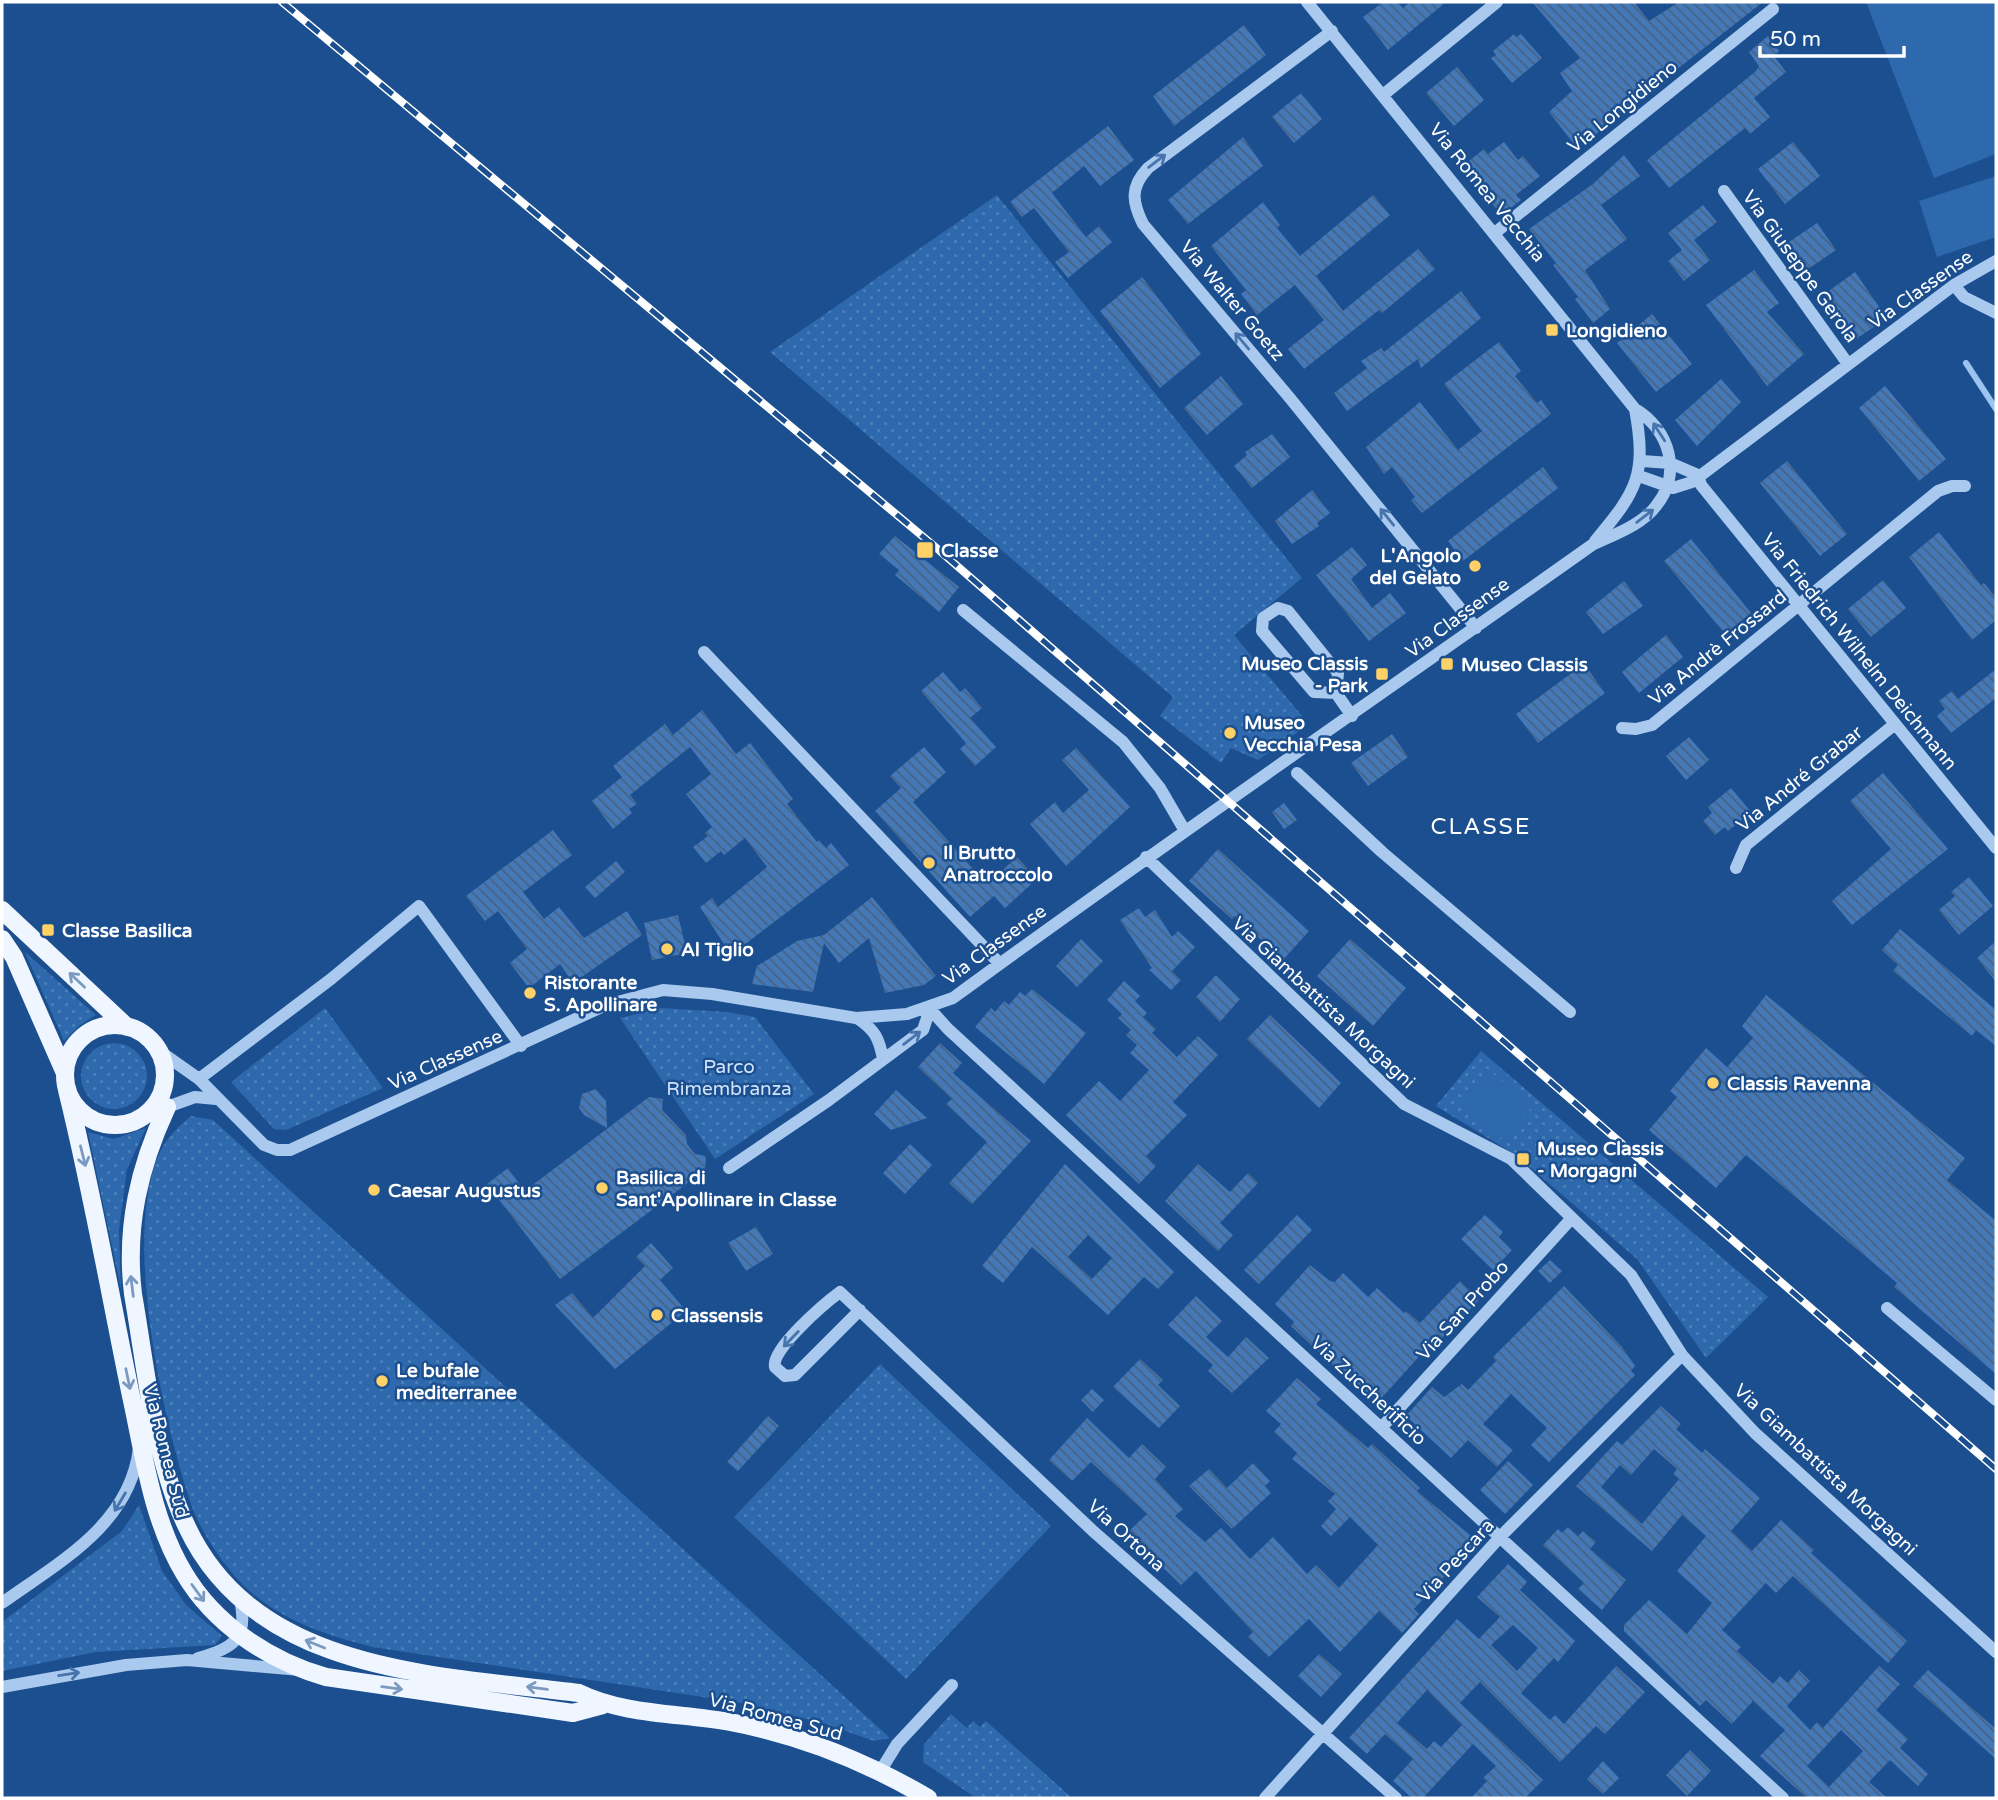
<svg xmlns="http://www.w3.org/2000/svg" width="1998" height="1800" viewBox="0 0 1998 1800" font-family="'Varela Round',sans-serif">
<style>
.green{fill:url(#green-dots)}
.pitch{fill:#2e69ad}
.lines{fill:none;stroke-linecap:round;stroke-linejoin:round}
.stream{stroke:#9cc4f0;stroke-width:6}
.building{fill:url(#building-back-hatch);fill-rule:evenodd}
.minor{stroke:#a9c9ee;stroke-width:12}
.major{stroke:#f0f6ff;stroke-width:18}
.rail-casing{stroke:#fff;stroke-width:8}
.rail{stroke:#1b4f8f;stroke-width:5;stroke-dasharray:16;stroke-linecap:butt}
.oneway{stroke:#4674ac}
.oneway2{stroke:#7b9ac1}
.poi-dot{fill:#ffd166;stroke:#1b4f8f;stroke-width:2.5}
.labels{text-anchor:middle;stroke-width:5;stroke-linejoin:round;paint-order:stroke}
.street-label{font-size:19px;fill:#fff;stroke:#1b4f8f}
.poi-label{font-size:19px;font-weight:bold;fill:#fff;stroke:#1b4f8f;text-anchor:start}
.park-label{font-size:19px;fill:#cfe3fa;stroke:#1b4f8f}
.quarter-label{font-size:23px;letter-spacing:2px;fill:#fff;stroke:#1b4f8f}
</style>
<defs>
<pattern id="green-dots" width="8" height="8" patternUnits="userSpaceOnUse" patternTransform="scale(1.75)"><rect width="8" height="8" fill="#2e69ad"/><path d="M2 2h.1M6 6h.1" fill="none" stroke="#4d80b9" stroke-width="1.8" stroke-linecap="round"/></pattern>
<pattern id="building-back-hatch" width="6" height="6" patternUnits="userSpaceOnUse" patternTransform="scale(1.75)"><rect width="6" height="6" fill="#4478b7"/><path d="M-1 5l2 2M0 0l6 6M5-1l2 2" fill="none" stroke="#486282"/></pattern>
</defs>
<rect width="100%" height="100%" fill="#1b4f8f"/>
<path class="green" d="M997,195L1302,578L1234,635L1303,717L1305,727L1258,760L1231,748L1221,763L1160,716L1173,697L770,352Z
M25,952L96,1015L80,1025L64,1041Z
M325,1008L383,1088L286,1130L274,1129L231,1082Z
M661,1008L727,1012L755,1017L814,1094L715,1159L620,1018Z
M81 1076a33 33 0 1 1 66 0a33 33 0 1 1-66 0Z
M1481,1051L1768,1297L1706,1358L1637,1259L1516,1155L1436,1106Z
M191,1116L213,1120L890,1738L874,1741L823,1723L736,1702L372,1647C321,1634 268,1616 233,1574C216,1554 198,1526 190,1501C162,1416 127,1252 154,1167C161,1144 173,1131 191,1116Z
M146,1128L127,1169L119,1230L121,1289L88,1132L114,1139Z
M880,1364L1051,1526L906,1679L734,1517Z
M139,1505L162,1571L186,1605L222,1636L215,1645L96,1652L2,1671V1622L122,1531Z
M951,1714L967,1728L973,1721L980,1727L986,1721L1072,1798H976L923,1762L924,1744Z"/>
<path class="pitch" d="M1866,2H1996V154L1934,178Z
M1996,176V237L1937,257L1919,201Z
M1488,1069L1532,1107L1504,1140L1460,1102Z"/>
<g class="lines">
<path class="stream" d="M1966,363L1996,409"/>
</g>
<path class="building" d="M1383,2H1397L1403,8L1410,2H1446L1388,50L1363,17Z
M1532,2H1634L1649,21L1679,2H1763L1657,85L1659,87L1577,148L1549,112L1572,91L1560,73L1580,58Z
M1244,25L1266,55L1174,126L1153,96Z
M1514,34L1516,37L1521,34L1542,58L1512,83L1491,58L1496,55L1493,51Z
M1768,36L1779,51L1774,56L1786,72L1754,98L1770,117L1750,134L1745,128L1669,188L1647,160L1756,71L1759,66L1749,52Z
M1457,67L1484,100L1454,126L1426,93Z
M1301,93L1322,119L1294,143L1272,117Z
M1108,126L1134,160L1100,186L1084,166L1052,193L1086,237L1099,226L1112,242L1068,278L1055,262L1069,252L1034,208L1022,217L1010,202Z
M1243,137L1263,166L1188,224L1168,200Z
M1504,142L1518,160L1523,156L1540,176L1516,195L1521,200L1502,215L1487,198L1491,195L1465,164L1484,149L1488,154Z
M1793,142L1820,176L1785,204L1758,169Z
M1624,155L1640,176L1601,205L1627,239L1585,270L1610,309L1593,323L1575,299L1578,297L1553,265L1556,263L1529,229L1593,184Z
M1373,195L1390,215L1316,276L1343,311L1418,249L1435,269L1382,313L1379,310L1304,369L1288,349L1324,320L1295,285L1257,315L1241,294L1246,290L1211,246L1263,202L1280,225L1277,228L1300,256Z
M1703,205L1717,222L1694,240L1710,260L1684,281L1668,261L1682,250L1668,233Z
M1817,223L1836,250L1808,269L1789,242Z
M1754,270L1779,303L1767,312L1804,354L1767,386L1706,305Z
M1855,272L1887,318L1853,341L1842,325L1846,322L1826,293Z
M1142,277L1201,354L1160,388L1100,311Z
M1461,291L1481,318L1421,368L1418,359L1347,411L1334,393L1367,368L1361,361L1381,348L1384,352Z
M1652,314L1692,364L1656,392L1617,343Z
M1499,342L1521,371L1515,376L1537,403L1541,400L1551,414L1422,513L1411,500L1415,497L1392,467L1384,474L1366,447L1420,402L1458,450L1482,431L1444,384Z
M1221,376L1243,404L1207,435L1184,408Z
M1721,379L1741,402L1697,446L1675,420Z
M1885,386L1946,459L1919,481L1859,408Z
M1272,434L1290,457L1252,488L1234,466L1247,455L1245,452Z
M1787,461L1847,534L1820,556L1760,483Z
M1543,467L1558,488L1463,561L1448,541Z
M1312,490L1330,513L1317,523L1319,526L1292,544L1275,521Z
M1939,532L1981,585L1984,583L1996,598V620L1972,640L1909,557Z
M895,536L959,587L939,612L895,575L899,570L879,554Z
M1691,539L1751,613L1725,634L1664,561Z
M1352,547L1367,565L1351,579L1372,608L1390,593L1406,613L1369,641L1316,575Z
M1883,580L1906,608L1871,637L1848,609Z
M1624,581L1643,606L1603,634L1586,612Z
M1666,635L1683,657L1639,693L1622,672Z
M1584,664L1605,693L1538,743L1516,714Z
M1996,669V698L1951,733L1937,716L1945,709L1939,701L1952,691L1958,699Z
M943,672L960,692L965,688L982,708L970,718L996,747L975,766L960,749L966,743L921,691Z
M702,710L736,754L750,743L793,799L787,804L817,842L819,840L826,848L831,843L849,865L731,955L700,907L712,898L718,907L767,867L745,838L724,855L721,851L706,863L693,847L708,836L705,833L712,827L686,794L711,774L690,747L630,795L637,804L629,809L632,813L613,829L592,801L622,777L613,766L665,724L673,735Z
M1392,734L1408,757L1368,786L1351,763Z
M1689,737L1709,760L1686,780L1666,756Z
M924,747L946,772L913,802L987,884L1017,857L1037,879L1005,908L994,896L970,917L875,811L901,788L890,776Z
M1076,748L1130,807L1066,866L1030,824L1055,802L1063,813L1089,790L1062,760Z
M1883,773L1948,849L1852,925L1832,901L1891,849L1850,801Z
M1731,788L1751,812L1728,831L1725,827L1715,835L1703,821L1712,813L1708,807Z
M1284,803L1297,820L1284,829L1272,812Z
M553,830L572,855L523,892L544,919L559,907L584,938L627,911L642,935L573,983L560,964L529,988L510,963L527,949L498,911L485,921L466,896Z
M1218,849L1309,931L1283,960L1235,916L1232,919L1189,881Z
M616,861L625,872L595,898L585,887Z
M1969,877L1993,906L1959,935L1939,910L1955,896L1951,892Z
M872,897L936,976L924,985L885,993L869,938L839,963L824,943L813,992L752,984L757,966L797,941L824,935Z
M1139,908L1145,917L1155,910L1172,937L1178,931L1195,947L1172,971L1181,980L1171,990L1149,970L1152,968L1120,920Z
M678,915L687,953L652,960L644,923Z
M1900,929L1996,1010V1046L1976,1030L1972,1036L1893,971L1898,965L1882,950Z
M1081,939L1103,961L1077,987L1056,966Z
M1350,939L1406,988L1373,1026L1317,976Z
M1996,941V982L1977,958Z
M1216,975L1240,999L1220,1022L1196,997Z
M1124,981L1140,996L1135,1001L1147,1013L1143,1017L1156,1029L1152,1033L1177,1057L1198,1036L1218,1055L1173,1102L1187,1115L1146,1156L1156,1166L1139,1184L1066,1115L1099,1081L1120,1101L1149,1070L1130,1053L1137,1045L1126,1035L1131,1030L1118,1018L1122,1014L1107,1000Z
M1032,989L1086,1033L1044,1084L975,1027L991,1008L995,1012L1004,1001L1009,1005L1020,992L1025,996Z
M1766,995L1965,1158L1947,1180L1996,1221V1374L1894,1287L1897,1283L1746,1155L1716,1188L1649,1130L1677,1097L1670,1091L1706,1048L1727,1067L1753,1038L1742,1026Z
M1270,1015L1341,1083L1319,1108L1247,1039Z
M940,1043L962,1063L953,1073L1031,1141L972,1204L949,1183L987,1142L946,1104L952,1099L918,1067Z
M596,1089L606,1101L607,1128L584,1115L579,1108L582,1094Z
M896,1090L927,1118L891,1130L874,1114Z
M649,1097L663,1099L662,1110L686,1135L687,1144L695,1154L706,1156L705,1170L560,1279L487,1184L508,1168L523,1189L528,1185L530,1187Z
M910,1144L932,1165L905,1194L883,1173Z
M1065,1164L1174,1272L1158,1289L1144,1277L1108,1315L1032,1247L1003,1283L982,1266ZM1088,1235L1112,1258L1092,1279L1068,1257Z
M1198,1164L1230,1192L1248,1173L1258,1183L1220,1223L1233,1235L1218,1251L1165,1201Z
M1297,1215L1312,1230L1259,1284L1244,1270Z
M1485,1215L1503,1232L1499,1237L1512,1250L1493,1270L1461,1239Z
M756,1227L773,1254L746,1271L728,1243Z
M651,1243L673,1268L660,1280L686,1311L615,1369L555,1305L572,1293L593,1318L645,1266L636,1257Z
M1550,1260L1562,1271L1550,1283L1538,1271Z
M1310,1265L1330,1281L1335,1282L1343,1273L1368,1297L1377,1288L1404,1313L1406,1311L1420,1323L1460,1281L1479,1300L1427,1353L1424,1351L1377,1403L1341,1368L1339,1371L1291,1326L1294,1322L1275,1304Z
M1564,1286L1622,1347L1635,1366L1631,1371L1635,1375L1549,1462L1531,1445L1547,1428L1511,1394L1483,1424L1513,1450L1497,1467L1468,1440L1451,1458L1406,1416L1432,1387L1444,1397L1462,1384L1468,1390L1496,1361L1493,1357Z
M1196,1296L1222,1321L1206,1337L1228,1357L1246,1337L1269,1358L1232,1393L1208,1371L1213,1365L1168,1325Z
M1140,1359L1163,1380L1158,1385L1180,1406L1159,1428L1113,1387Z
M1297,1378L1321,1399L1316,1404L1368,1448L1372,1444L1420,1488L1417,1491L1477,1541L1414,1609L1419,1614L1402,1633L1379,1611L1340,1652L1309,1619L1269,1657L1248,1637L1253,1632L1196,1571L1181,1585L1151,1556L1129,1531L1147,1514L1091,1462L1072,1481L1049,1460L1087,1418L1129,1458L1142,1444L1166,1467L1155,1479L1183,1509L1175,1516L1205,1542L1221,1528L1250,1559L1273,1537L1307,1574L1316,1565L1339,1588L1378,1545L1350,1517L1331,1536L1321,1526L1336,1509L1328,1501L1335,1494L1292,1459L1297,1453L1274,1432L1281,1424L1266,1411Z
M1092,1389L1104,1400L1093,1412L1081,1400Z
M1661,1406L1681,1424L1676,1429L1702,1453L1705,1449L1760,1498L1731,1531L1752,1551L1781,1520L1814,1550L1811,1553L1907,1641L1888,1663L1793,1576L1776,1593L1766,1583L1722,1630L1741,1647L1737,1651L1773,1684L1780,1676L1788,1683L1799,1670L1810,1681L1787,1706L1810,1730L1817,1722L1823,1728L1879,1666L1900,1684L1876,1710L1908,1739L1900,1748L1928,1774L1918,1786L1890,1760L1869,1782L1887,1798H1807L1760,1756L1785,1730L1753,1701L1732,1724L1706,1700L1700,1706L1624,1631V1625L1649,1600L1687,1634L1712,1603L1677,1571L1706,1536L1682,1515L1652,1551L1576,1486L1617,1441L1622,1445ZM1654,1449L1677,1469L1673,1474L1679,1479L1642,1524L1601,1487L1620,1465L1631,1475ZM1841,1730L1863,1751L1829,1787L1807,1766Z
M768,1416L779,1426L738,1471L727,1462Z
M1508,1461L1533,1485L1505,1514L1480,1490Z
M1253,1463L1270,1481L1265,1486L1271,1493L1232,1529L1189,1486L1209,1469L1227,1488Z
M1568,1527L1578,1536L1583,1531L1596,1542L1590,1549L1626,1580L1602,1610L1578,1589L1584,1583L1543,1545L1558,1529L1562,1533Z
M1508,1564L1527,1582L1520,1590L1575,1641L1558,1662L1554,1658L1521,1693L1550,1720L1555,1715L1564,1724L1616,1666L1645,1692L1605,1734L1596,1726L1560,1762L1480,1682L1460,1703L1543,1780L1525,1798H1471L1487,1781L1483,1778L1496,1766L1473,1744L1423,1798H1412L1393,1781L1413,1759L1385,1734L1367,1754L1349,1738L1457,1619L1479,1639L1500,1617L1477,1597ZM1513,1625L1538,1648L1517,1671L1491,1645ZM1427,1690L1462,1725L1441,1747L1434,1741L1427,1749L1397,1723Z
M1319,1654L1342,1674L1321,1697L1298,1676Z
M1928,1670L1996,1729V1759L1913,1686Z
M1690,1750L1711,1771L1687,1796L1666,1775Z
M1603,1761L1619,1778L1603,1794L1587,1779Z"/>
<g class="lines">
<path class="minor" d="M1332,31L1148,168C1130,187 1132,202 1143,224L1289,397L1476,628
M1383,95L1497,2
M1724,191L1848,364
M1496,232L1773,9
M1954,285L1964,297L1996,313
M1642,461L1670,463L1698,475
M1698,475L1701,485L1996,848
M1639,476L1673,488L1692,482L1954,285L1996,261
M1595,541C1637,491 1647,475 1635,409
M963,610L1123,742L1160,788L1185,831
M704,652L1000,964
M1336,693L1314,692L1262,631L1263,618L1278,608L1288,611L1338,673L1336,693L1352,716
M1622,728L1636,729L1652,725L1938,491L1952,486H1965
M1297,773L1382,852L1570,1012
M1146,857L1404,1104L1511,1159L1631,1275L1682,1355L1755,1433L1996,1652
M1736,868L1746,845L1895,724
M930,1009L948,1029L1783,1798
M857,1018C875,1030 879,1038 883,1059
M158,1050L199,1079L264,1145L277,1150H290L606,1005L663,990L712,994L856,1018L907,1014L953,998C1163,844 1379,696 1592,545C1613,535 1642,525 1656,506C1683,473 1669,429 1635,409L1307,2
M199,1079L331,979L419,906L521,1046
M157,1103L167,1107L195,1097L216,1099
M729,1168L829,1100L923,1030L930,1009
M1887,1308L1996,1400
M860,1310L795,1375L785,1376L775,1367C770,1350 825,1303 840,1292L1093,1531L1396,1798
M1382,1427L1571,1219
M2,1603C59,1562 130,1525 139,1448
M198,1658C233,1649 249,1638 240,1600
M2,1687L126,1665L187,1660L300,1670
M881,1770L897,1744L952,1685
M1265,1798L1500,1537L1682,1355"/>
<path class="major" d="M2,910L127,1027
M2,939L14,957L64,1071
M65 1075a50 50 0 1 1 100 0a50 50 0 1 1-100 0Z
M67,1090C92,1191 110,1294 131,1396C144,1455 152,1520 184,1573C214,1624 269,1661 326,1677L573,1713L603,1705
M167,1107C139,1167 125,1227 133,1294C146,1368 154,1459 187,1527C256,1674 439,1675 579,1693C624,1715 680,1713 730,1722C800,1735 867,1762 928,1798"/>
<defs>
<path id="rail" d="M282,2L933,545L1996,1469"/>
</defs>
<use href="#rail" class="rail-casing"/>
<use href="#rail" class="rail"/>
</g>
<defs><path id="oneway-shaft" d="M-6 0H5M1.5-3L5.5 0L1.5 3" fill="none" stroke-width="1.6" stroke-linecap="round" stroke-linejoin="round" transform="scale(1.75)"/></defs>
<g class="oneway">
<use href="#oneway-shaft" transform="translate(1157 161) rotate(-37)"/>
<use href="#oneway-shaft" transform="translate(1242 341) rotate(-130)"/>
<use href="#oneway-shaft" transform="translate(1659 432) rotate(-123)"/>
<use href="#oneway-shaft" transform="translate(1645 516) rotate(-38)"/>
<use href="#oneway-shaft" transform="translate(1387 517) rotate(-129)"/>
<use href="#oneway-shaft" transform="translate(912 1038) rotate(-37)"/>
<use href="#oneway-shaft" transform="translate(791 1339) rotate(134)"/>
<use href="#oneway-shaft" transform="translate(120 1502) rotate(121)"/>
<use href="#oneway-shaft" transform="translate(69 1674) rotate(-9)"/>
</g>
<g class="oneway2">
<use href="#oneway-shaft" transform="translate(77 980) rotate(-137)"/>
<use href="#oneway-shaft" transform="translate(83 1156) rotate(76)"/>
<use href="#oneway-shaft" transform="translate(132 1286) rotate(-97)"/>
<use href="#oneway-shaft" transform="translate(128 1379) rotate(78)"/>
<use href="#oneway-shaft" transform="translate(198 1593) rotate(54)"/>
<use href="#oneway-shaft" transform="translate(315 1644) rotate(-158)"/>
<use href="#oneway-shaft" transform="translate(392 1688) rotate(8)"/>
<use href="#oneway-shaft" transform="translate(537 1688) rotate(-172)"/>
</g>
<g class="poi-dot">
<rect x="1545" y="323" width="14" height="14" rx="3.5"/>
<rect x="916" y="541" width="18" height="18" rx="3.5"/>
<circle cx="1475" cy="566" r="7"/>
<rect x="1440" y="657" width="14" height="14" rx="3.5"/>
<rect x="1375" y="667" width="14" height="14" rx="3.5"/>
<circle cx="1230" cy="733" r="7"/>
<circle cx="929" cy="863" r="7"/>
<rect x="41" y="923" width="14" height="14" rx="3.5"/>
<circle cx="667" cy="949" r="7"/>
<circle cx="530" cy="993" r="7"/>
<circle cx="1713" cy="1083" r="7"/>
<rect x="1516" y="1152" width="14" height="14" rx="3.5"/>
<circle cx="602" cy="1188" r="7"/>
<circle cx="374" cy="1190" r="7"/>
<circle cx="657" cy="1315" r="7"/>
<circle cx="382" cy="1381" r="7"/>
</g>
<g class="labels">
<g class="street-label">
<text transform="translate(1622 106) rotate(-39)" y="7">Via Longidieno</text>
<text transform="translate(1488 192) rotate(51)" y="7">Via Romea Vecchia</text>
<text transform="translate(1801 266) rotate(54)" y="7">Via Giuseppe Gerola</text>
<text transform="translate(1920 289) rotate(-35)" y="7">Via Classense</text>
<text transform="translate(1233 300) rotate(50)" y="7">Via Walter Goetz</text>
<text transform="translate(1457 617) rotate(-36)" y="7">Via Classense</text>
<text transform="translate(1717 647) rotate(-39)" y="7">Via Andrè Frossard</text>
<text transform="translate(1860 651) rotate(51)" y="7">Via Friedrich Wilhelm Deichmann</text>
<text transform="translate(1799 778) rotate(-39)" y="7">Via André Grabar</text>
<text transform="translate(994 944) rotate(-36)" y="7">Via Classense</text>
<text transform="translate(1324 1002) rotate(43)" y="7">Via Giambattista Morgagni</text>
<text transform="translate(445 1059) rotate(-24)" y="7">Via Classense</text>
<text transform="translate(1462 1310) rotate(-48)" y="7">Via San Probo</text>
<text transform="translate(1369 1390) rotate(43)" y="7">Via Zuccherificio</text>
<text transform="translate(167 1451) rotate(76)" y="7">Via Romea Sud</text>
<text transform="translate(1826 1469) rotate(43)" y="7">Via Giambattista Morgagni</text>
<text transform="translate(1127 1535) rotate(42)" y="7">Via Ortona</text>
<text transform="translate(1455 1560) rotate(-48)" y="7">Via Pescara</text>
<text transform="translate(776 1716) rotate(15)" y="7">Via Romea Sud</text>
</g>
<g class="poi-label">
<text x="1566" y="337">Longidieno</text>
<text x="941" y="557">Classe</text>
<text x="1461" y="562" text-anchor="end">L'Angolo<tspan x="1461" dy="22">del Gelato</tspan></text>
<text x="1368" y="670" text-anchor="end">Museo Classis<tspan x="1368" dy="22">- Park</tspan></text>
<text x="1461" y="671">Museo Classis</text>
<text x="1244" y="729">Museo<tspan x="1244" dy="22">Vecchia Pesa</tspan></text>
<text x="943" y="859">Il Brutto<tspan x="943" dy="22">Anatroccolo</tspan></text>
<text x="62" y="937">Classe Basilica</text>
<text x="681" y="956">Al Tiglio</text>
<text x="544" y="989">Ristorante<tspan x="544" dy="22">S. Apollinare</tspan></text>
<text x="1727" y="1090">Classis Ravenna</text>
<text x="1537" y="1155">Museo Classis<tspan x="1537" dy="22">- Morgagni</tspan></text>
<text x="616" y="1184">Basilica di<tspan x="616" dy="22">Sant'Apollinare in Classe</tspan></text>
<text x="388" y="1197">Caesar Augustus</text>
<text x="671" y="1322">Classensis</text>
<text x="396" y="1377">Le bufale<tspan x="396" dy="22">mediterranee</tspan></text>
</g>
<g class="park-label">
<text x="729" y="1073">Parco<tspan x="729" dy="22">Rimembranza</tspan></text>
</g>
<g class="quarter-label">
<text x="1481" y="834">CLASSE</text>
</g>
</g>
<rect width="1998" height="1800" fill="none" stroke="#ffffff" stroke-width="7"/>
<path d="M1760 46v10h144v-10" fill="none" stroke="#ffffff" stroke-width="3.5"/>
<text x="1770" y="46" font-size="21" fill="#ffffff" stroke="#1b4f8f" stroke-width="5" paint-order="stroke">50 m</text>
</svg>
